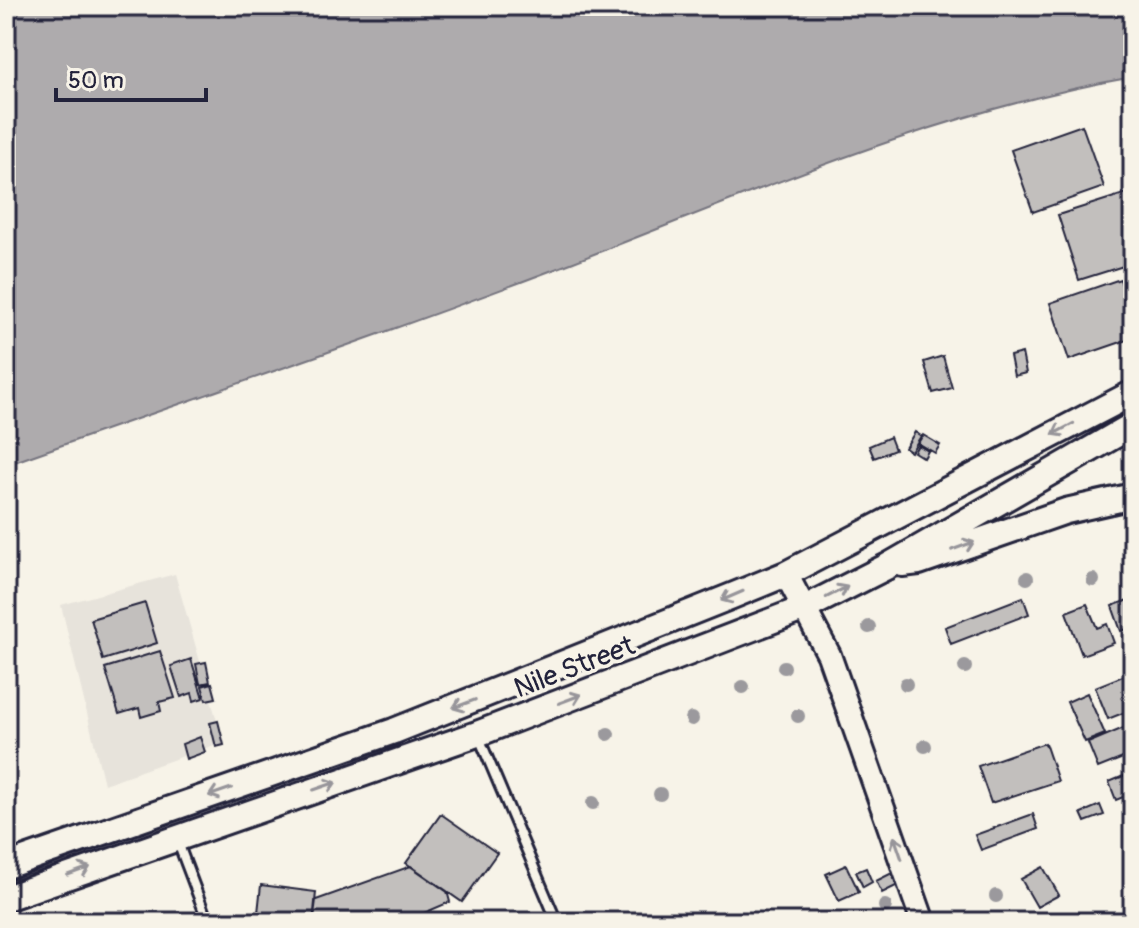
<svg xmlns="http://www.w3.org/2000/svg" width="1139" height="928" viewBox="0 0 1139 928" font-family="Pangolin,sans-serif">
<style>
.built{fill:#e7e3db}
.water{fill:#aeabad;stroke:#76747f;stroke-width:2}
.building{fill:#c2bfbd;stroke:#22223b;stroke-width:2}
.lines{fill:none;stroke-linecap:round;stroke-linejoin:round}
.service-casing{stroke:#22223b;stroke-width:14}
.secondary-casing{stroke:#22223b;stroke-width:28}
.primary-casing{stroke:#22223b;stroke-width:30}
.service{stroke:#f7f3e8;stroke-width:8}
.secondary{stroke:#f7f3e8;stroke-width:22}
.primary{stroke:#f7f3e8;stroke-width:24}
.tree{fill:#9b999d}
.oneway{stroke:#97959a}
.labels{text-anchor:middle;stroke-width:7;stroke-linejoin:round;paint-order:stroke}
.street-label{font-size:28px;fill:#22223b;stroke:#f7f3e8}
</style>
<rect width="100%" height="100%" fill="#f7f3e8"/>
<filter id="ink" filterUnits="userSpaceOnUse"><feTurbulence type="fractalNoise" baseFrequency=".0125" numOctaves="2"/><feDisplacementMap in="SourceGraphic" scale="16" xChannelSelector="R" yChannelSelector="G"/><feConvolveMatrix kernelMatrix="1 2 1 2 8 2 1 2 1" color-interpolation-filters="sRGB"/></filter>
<g filter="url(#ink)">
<path class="built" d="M175,574L223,742L104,784L61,605Z"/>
<path class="water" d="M6,6H1133V77C938,111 755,192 571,263C384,335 194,398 6,465Z"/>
<path class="building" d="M1082,125L1104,187L1033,212L1011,150Z
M1133,191V263L1079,280L1058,215Z
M1120,279L1133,318V338L1069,360L1050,303Z
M1022,353L1026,373L1014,376L1010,356Z
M943,356L952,388L933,393L924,362Z
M915,432L921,436L911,452L905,448Z
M923,435L940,445L935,453L918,443Z
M890,437L895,450L874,458L869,446Z
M918,445L928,451L924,458L914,452Z
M1023,597L1029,614L951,644L945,627Z
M1133,598V627L1121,631L1112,606Z
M145,603L157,643L103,660L91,619Z
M1087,604L1097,628L1107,624L1114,643L1082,655L1066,612Z
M160,651L175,698L159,702L161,711L141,717L139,708L119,714L105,668Z
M191,659L203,698L194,701L192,693L181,697L171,666Z
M206,662L210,682L200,684L196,664Z
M1133,672V709L1108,719L1095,687Z
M212,683L216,698L206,700L202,686Z
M1087,693L1105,734L1085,742L1067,702Z
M218,721L224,745L216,747L210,723Z
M1133,724V754L1098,768L1088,743Z
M200,737L205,752L186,759L182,744Z
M1045,743L1058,781L991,803L978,766Z
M1133,772V793L1116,800L1109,782Z
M1100,805L1104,815L1085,822L1081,813Z
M441,814L497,853L462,902L406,863Z
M1033,814L1038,829L981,850L975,835Z
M846,865L859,892L839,901L826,874Z
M411,866L447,891L450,902L403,922H313L316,900Z
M1043,867L1059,895L1037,907L1021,879Z
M866,868L872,882L863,887L856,872Z
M898,870L904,882L882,893L876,881Z
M261,885L316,892L313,922H257Z"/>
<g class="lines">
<defs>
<path id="service" d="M478,735L557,922
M177,840L208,922"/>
<path id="secondary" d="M786,574L829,655L923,922"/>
<path id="primary" d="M902,564L919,562L1066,511L1133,496
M6,866L394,731L732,596L786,574L1133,393
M6,898L477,734L805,608L888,566L1133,425"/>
</defs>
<use href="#service" class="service-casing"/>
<use href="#secondary" class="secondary-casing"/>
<use href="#primary" class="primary-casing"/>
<use href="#service" class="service"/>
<use href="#secondary" class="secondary"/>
<use href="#primary" class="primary"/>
</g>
<g class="tree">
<circle cx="1027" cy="578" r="7"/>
<circle cx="1093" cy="580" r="7"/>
<circle cx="869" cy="627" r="7"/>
<circle cx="784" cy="667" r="7"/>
<circle cx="965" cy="667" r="7"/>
<circle cx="906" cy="684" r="7"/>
<circle cx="743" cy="687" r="7"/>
<circle cx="798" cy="716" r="7"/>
<circle cx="692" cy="719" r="7"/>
<circle cx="608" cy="734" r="7"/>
<circle cx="925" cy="746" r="7"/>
<circle cx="660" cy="794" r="7"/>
<circle cx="593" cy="803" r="7"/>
<circle cx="996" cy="896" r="7"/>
<circle cx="885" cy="906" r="7"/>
</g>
<defs><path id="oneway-shaft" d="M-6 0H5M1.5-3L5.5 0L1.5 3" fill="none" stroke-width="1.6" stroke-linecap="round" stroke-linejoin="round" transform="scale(2)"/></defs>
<g class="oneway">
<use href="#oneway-shaft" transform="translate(1063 429) rotate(152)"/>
<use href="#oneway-shaft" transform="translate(963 546) rotate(-20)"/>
<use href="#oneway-shaft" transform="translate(837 592) rotate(-27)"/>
<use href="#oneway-shaft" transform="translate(732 596) rotate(157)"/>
<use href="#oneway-shaft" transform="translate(570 699) rotate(-21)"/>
<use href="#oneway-shaft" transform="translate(464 704) rotate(159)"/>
<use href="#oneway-shaft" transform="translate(325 786) rotate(-19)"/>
<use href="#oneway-shaft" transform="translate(220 792) rotate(161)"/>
<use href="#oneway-shaft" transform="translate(898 848) rotate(-109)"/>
<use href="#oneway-shaft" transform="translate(79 871) rotate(-20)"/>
</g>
</g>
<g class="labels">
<g class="street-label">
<text transform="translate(574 666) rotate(-21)" y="10">Nile Street</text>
</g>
</g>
<rect width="1139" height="928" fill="none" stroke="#f7f3e8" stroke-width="32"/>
<rect x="16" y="16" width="1107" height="896" fill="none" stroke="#22223b" stroke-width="3" filter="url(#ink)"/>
<path d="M56 88v12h150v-12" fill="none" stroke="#22223b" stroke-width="4"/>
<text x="68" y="88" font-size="24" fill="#22223b" stroke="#f7f3e8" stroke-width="6" paint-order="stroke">50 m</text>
</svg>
